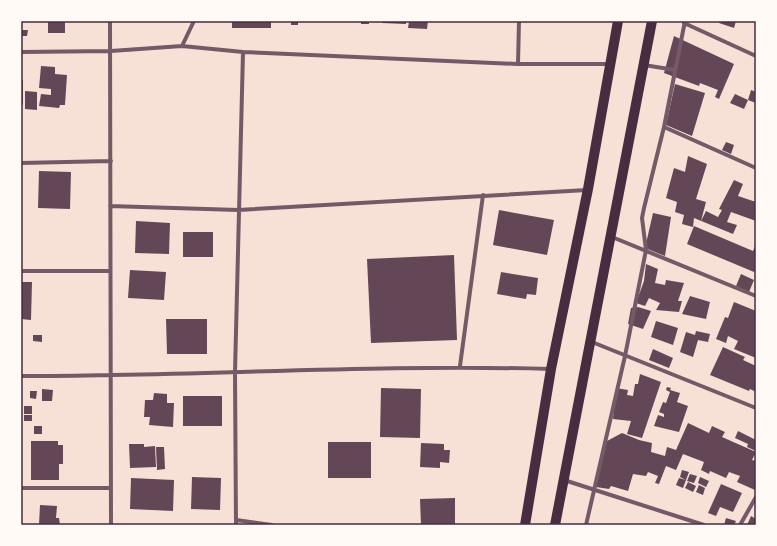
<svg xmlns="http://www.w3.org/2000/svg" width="777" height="546" viewBox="0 0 777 546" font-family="'Sofia Sans Condensed',sans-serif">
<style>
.building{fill:#644757}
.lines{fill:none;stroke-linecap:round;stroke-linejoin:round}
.minor{stroke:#755966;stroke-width:4}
.primary{stroke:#4a2c40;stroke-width:10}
.neatline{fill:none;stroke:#4a2c40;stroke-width:1.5}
</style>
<rect width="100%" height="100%" fill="#f7e1d7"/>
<path class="building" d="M48,21H65V33H48Z
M232,21H271V28H232Z
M291,21H298V25H291Z
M361,21H369V24H361Z
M382,21H406V24L382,23Z
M409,21H428L427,29L408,28Z
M720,21H736L734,28L719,23Z
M21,30H28L27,36H21Z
M674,36L734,64L719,99L715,97L718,90L700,83L699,86L664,73Z
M41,66L55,67V74L67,75L65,105H60L59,108L39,106L41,94L51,95V89L39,88Z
M21,80H23V105H21Z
M675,84L705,93L692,136L666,125Z
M751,90L756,92V103L748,100Z
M25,91L37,92V110L25,109Z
M735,94L748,100L744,109L730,103Z
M726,142L734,145L731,154L722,150Z
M688,156L707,164L696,199L706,202L701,221L706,211L718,217L722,210L719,209L734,180L743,184L738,196L756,202V221L731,212L727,222L737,225L733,234L694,218L693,227L682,224L684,215L675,212L677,202L666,198L674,168L685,172Z
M39,171L71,172L70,209L38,208Z
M499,210L554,220L547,255L493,245Z
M653,213L671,217L665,256L645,248Z
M136,221L170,223L169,254L135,253Z
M694,226L753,251L756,244V269L754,272L687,244Z
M183,232H213V257H183Z
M454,255L457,340L371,343L367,259Z
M646,264L658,269L655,283L665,285L666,280L684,283L678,301H682L679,312L656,310L660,303L649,298L645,306L636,303L644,281Z
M130,270L166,272L164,300L128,298Z
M501,272L538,278L536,295L527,294L526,299L497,294Z
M741,274L754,280L749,292L736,286Z
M21,282H32L31,320L21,319Z
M690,296L710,302L706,319L682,314Z
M734,302L756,311V358L734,349L738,341L728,336L726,343L716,339L725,317L728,318Z
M638,307L651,311L643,329L628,324L631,308Z
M166,319H207V354H167Z
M656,321L678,328L673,345L651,337Z
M696,331L710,334L708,342L698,340L693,357L680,352L686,332L695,335Z
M33,335H42V342L33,341Z
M723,347L745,357L743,360L756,366V392L750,389L749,391L710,375Z
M653,349L673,358L669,368L649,360Z
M640,374L661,382L642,438L627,434L631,421L613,419L616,388L628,390L627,395L633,396L635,384H638Z
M667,387L671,388L670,390L680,393L677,402L688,406L679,432L654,426L658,415L664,417V414L659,412L663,402L666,403L670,392L666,390Z
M381,388L421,389L420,438L380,437Z
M42,389L53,390L52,401H42Z
M30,391H37L36,399L30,398Z
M154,393L167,394V403H174L173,427L149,425L150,417H144L145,400H153Z
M183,396H222V426H183Z
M24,406H32V414H24Z
M24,415H32V421H24Z
M688,423L709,433L712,426L725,432L722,437L756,452L752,460L756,461L755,490L737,482L740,476L729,472L726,478L710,471L709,474L701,470L704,462L683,454L676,470L666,466L659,484L655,483L658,476L648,472L646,476L633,474L628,491L611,486L609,489L596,487L607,441L622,433L639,440L652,443L651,452L665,456L667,447L676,450Z
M34,426H42V434H34Z
M738,431L756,440V451L747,447L748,444L735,438Z
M31,441H58V445H63V464H59V480H31Z
M328,442H371V478H328Z
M421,443L444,444V450H450L449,463L440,462V468L420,467Z
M129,444H144V447L155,446L156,467L130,468Z
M156,447H164L165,469L157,470Z
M682,470L689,472L686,480L680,477Z
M690,474L697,476L694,483L687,481Z
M192,477L221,478L220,510L191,509Z
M700,477L709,481L706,487L698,483Z
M131,478L174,480L173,511L130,509Z
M679,478L686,480L683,488L676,485Z
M688,482L696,486L693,492L685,488Z
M721,484L742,493L733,512L720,507L716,516L708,513Z
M699,485L705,488L703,495L696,492Z
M455,498V525H421L420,499Z
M40,505L57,506L56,518H59L60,525H39Z
M751,516L756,519V525H747Z
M726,518L736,521L734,525H724Z"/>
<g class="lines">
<path class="minor" d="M110,21L111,525
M684,23L756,56
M182,46L194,21
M21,52L111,51L182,46L243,52L518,64H610
M518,64L519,21
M644,65L675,70
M664,127L756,168
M21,163L111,161
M110,206L238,210L587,190
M612,237L756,296
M21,271H109
M592,342L756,408
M460,366L483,195
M21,376C198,376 374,364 551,369
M564,480L704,525
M21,488H111
M236,520L272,525
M236,525L235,372L243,52
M586,525L625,356L646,250L642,218L644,208L664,127L685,21
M740,525L756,497"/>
<path class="primary" d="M525,525L551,369L588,189L618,21
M555,525L652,21"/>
</g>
<rect width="777" height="546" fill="none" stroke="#fffaf5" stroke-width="44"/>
<rect x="22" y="22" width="733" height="502" class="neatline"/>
</svg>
